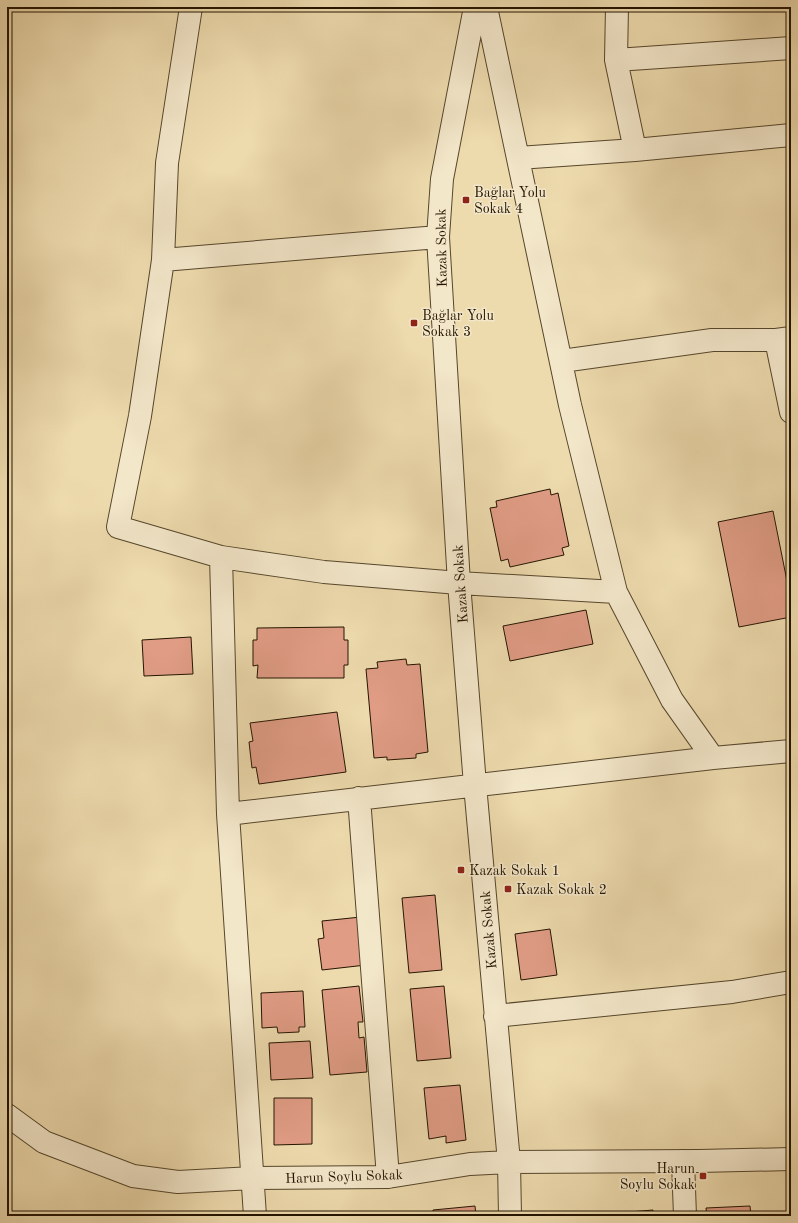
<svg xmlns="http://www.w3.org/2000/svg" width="798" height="1223" viewBox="0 0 798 1223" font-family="'Old Standard TT',serif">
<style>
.building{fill:#e09c85;stroke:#241400}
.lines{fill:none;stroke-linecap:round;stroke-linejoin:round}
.street-casing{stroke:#56462b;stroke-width:24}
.street{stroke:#f3e7ca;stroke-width:22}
.poi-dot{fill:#8f2418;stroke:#f3e7ca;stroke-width:1.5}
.labels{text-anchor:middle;stroke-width:3;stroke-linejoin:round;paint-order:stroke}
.poi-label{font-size:14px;fill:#241400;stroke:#f3e7ca;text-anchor:start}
.street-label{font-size:14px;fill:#241400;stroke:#f3e7ca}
</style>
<rect width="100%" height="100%" fill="#eddaad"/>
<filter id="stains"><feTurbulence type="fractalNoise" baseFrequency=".005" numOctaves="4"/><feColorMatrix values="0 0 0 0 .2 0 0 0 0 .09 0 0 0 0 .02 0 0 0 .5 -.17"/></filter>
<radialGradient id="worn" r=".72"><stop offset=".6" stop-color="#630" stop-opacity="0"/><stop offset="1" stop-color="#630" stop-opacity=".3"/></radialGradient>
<path class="building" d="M550,489L551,495L558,493L569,546L562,548L564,555L510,567L508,559L501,561L490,508L497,507L496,501Z
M773,511L791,601V617L739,627L718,522Z
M586,610L593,644L510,661L503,626Z
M344,627V640H348V665H344V678H257L258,665L253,666V640H257V628Z
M191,637L193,674L144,676L142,640Z
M406,659L407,665L420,664L428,752L416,754V758L387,760V757L374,758L366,669L378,668L377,662Z
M337,712L346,772L259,784L256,767L252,768L249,742L253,741L250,723Z
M435,895L442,970L409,973L402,898Z
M361,917L366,965L322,970L318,939L324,938L322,921Z
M550,929L557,975L521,980L515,934Z
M359,986L363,1022H358L359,1038L364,1037L367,1072L330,1075L322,990Z
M444,986L451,1058L417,1061L410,989Z
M303,991L305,1027H299V1032L278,1033L277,1027L262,1028L261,993Z
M310,1041L313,1078L271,1080L269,1043Z
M460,1085L466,1140L446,1143V1136L429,1139L424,1088Z
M274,1098H312V1144L274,1145Z
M475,1206L476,1216H433V1210Z
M750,1206L751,1216H707L706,1208Z
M653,1210V1216H618L617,1213Z"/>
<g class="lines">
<defs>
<path id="street" d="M191,7L167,163L163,260L140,416L118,527L221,557L228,814L255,1216
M475,7L442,179L438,237L459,583L475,785L509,1162L510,1216
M486,7L570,405L616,592L672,700L713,758
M617,7L616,60L635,150L791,135
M616,60L791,48
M518,158L635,150
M163,260L438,237
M776,340L791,412
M562,361L712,340H776L791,338
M221,557L324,572L459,583L616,592
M359,798L388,1177
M228,814L713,758L791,751
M495,1016L732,992L791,982
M7,1115L44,1142L133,1176L178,1182L253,1178L388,1177L470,1164L509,1162L699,1161L791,1159
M683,1161L685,1216"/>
</defs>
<use href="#street" class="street-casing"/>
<use href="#street" class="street"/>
</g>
<g class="poi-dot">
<rect x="462" y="196" width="8" height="8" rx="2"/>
<rect x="410" y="319" width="8" height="8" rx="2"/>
<rect x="457" y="866" width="8" height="8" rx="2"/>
<rect x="504" y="885" width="8" height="8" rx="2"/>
<rect x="699" y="1172" width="8" height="8" rx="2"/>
</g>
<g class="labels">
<g class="poi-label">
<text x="474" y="197">Bağlar Yolu<tspan x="474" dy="16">Sokak 4</tspan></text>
<text x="422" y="320">Bağlar Yolu<tspan x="422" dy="16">Sokak 3</tspan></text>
<text x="469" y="875">Kazak Sokak 1</text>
<text x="516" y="894">Kazak Sokak 2</text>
<text x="695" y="1173" text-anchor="end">Harun<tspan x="695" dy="16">Soylu Sokak</tspan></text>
</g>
<g class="street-label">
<text transform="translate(441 248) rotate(-91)" y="5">Kazak Sokak</text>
<text transform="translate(460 584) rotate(-94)" y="5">Kazak Sokak</text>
<text transform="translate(488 930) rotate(-95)" y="5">Kazak Sokak</text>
<text transform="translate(344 1176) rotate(-2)" y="5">Harun Soylu Sokak</text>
</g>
</g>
<rect width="798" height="1223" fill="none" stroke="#eddaad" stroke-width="24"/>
<rect x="8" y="8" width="782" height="1207" fill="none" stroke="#241400" stroke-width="2"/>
<rect x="12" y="12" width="774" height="1199" fill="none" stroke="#241400"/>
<rect width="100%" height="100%" filter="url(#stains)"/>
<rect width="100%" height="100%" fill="url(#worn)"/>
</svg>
